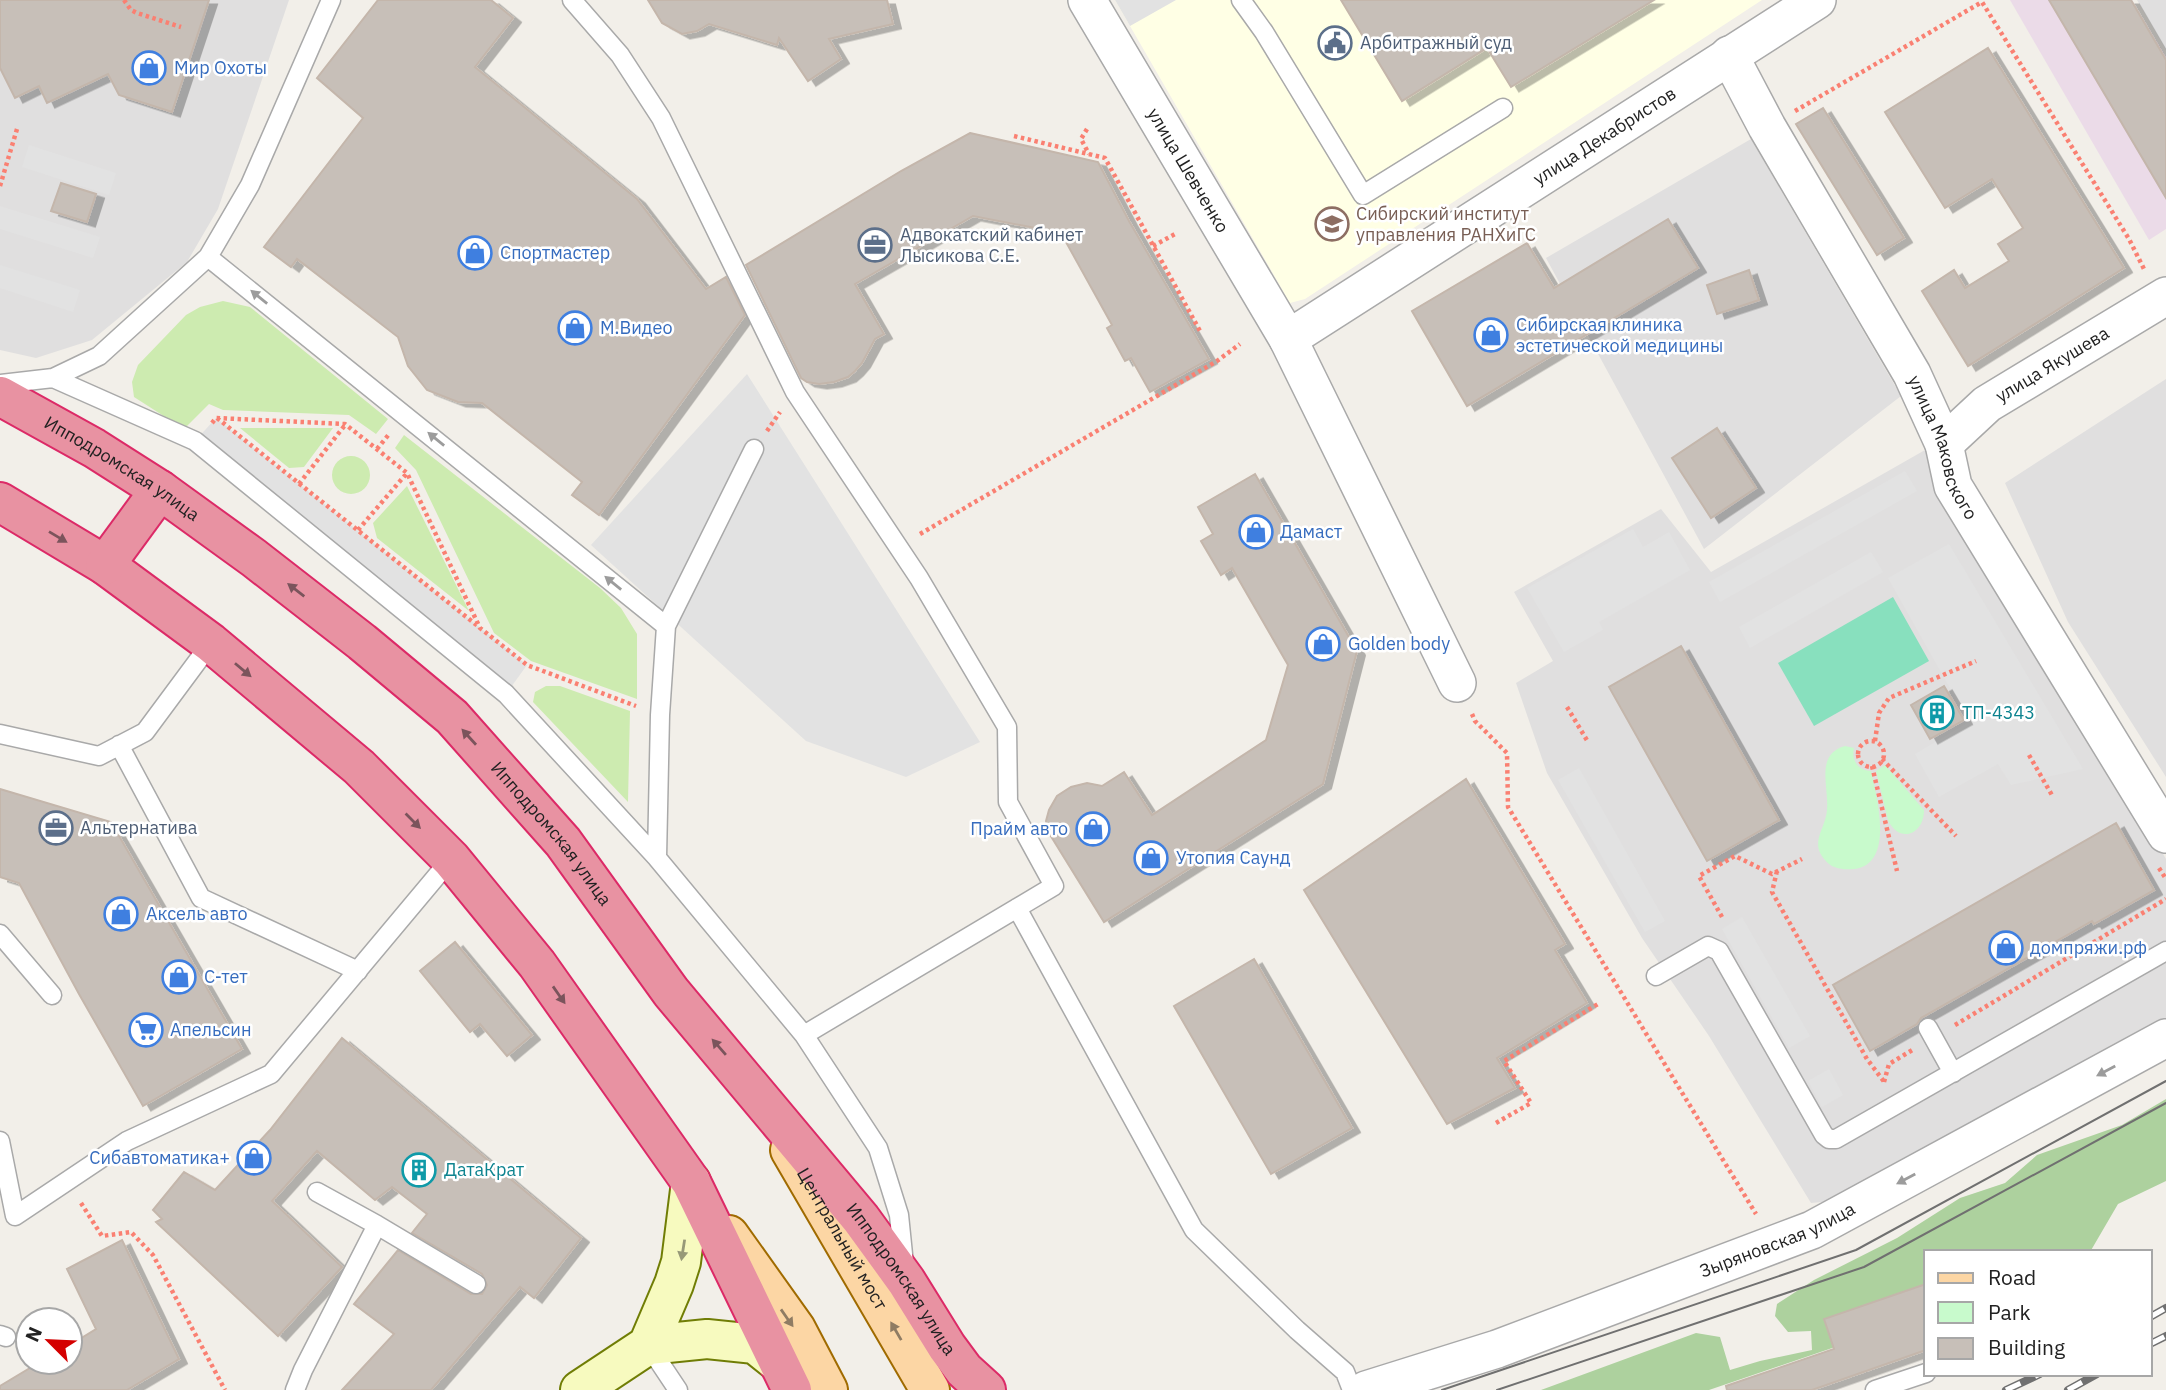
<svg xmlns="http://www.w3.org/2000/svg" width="2166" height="1390" viewBox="0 0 2166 1390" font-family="'IBM Plex Sans',sans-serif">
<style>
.residential{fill:#e0dfdf}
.industrial{fill:#ebdbe8}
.education{fill:#ffffe5}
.grass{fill:#cdebb0}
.forest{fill:#add19e}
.park{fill:#c8facc}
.pitch{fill:#88e0be}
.parking{fill:#e2e2e2}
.building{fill:#c7bfb8;stroke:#c4b6ab;stroke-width:2;filter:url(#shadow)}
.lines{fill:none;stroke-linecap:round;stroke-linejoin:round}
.lane-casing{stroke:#a9a9a9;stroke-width:21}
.street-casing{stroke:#a9a9a9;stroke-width:40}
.secondary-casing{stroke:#707d05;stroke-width:42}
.primary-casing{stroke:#a06b00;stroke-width:42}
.highway-casing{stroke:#dc2a67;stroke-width:42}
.path{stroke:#fa8072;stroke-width:4.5;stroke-dasharray:3.5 3.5;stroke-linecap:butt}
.lane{stroke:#fff;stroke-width:18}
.street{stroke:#fff;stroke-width:37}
.secondary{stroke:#f7fabf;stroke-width:38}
.primary{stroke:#fcd6a4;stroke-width:38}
.highway{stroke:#e892a2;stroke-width:38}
.tram{stroke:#707070;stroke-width:2}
.rail-casing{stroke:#707070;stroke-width:8}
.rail{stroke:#fff;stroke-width:5;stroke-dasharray:16;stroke-linecap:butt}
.oneway{fill:#9c9c9c}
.oneway2{fill:#7b545c}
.oneway3{fill:#979978}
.oneway4{fill:#8f7c63}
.labels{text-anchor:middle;stroke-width:5;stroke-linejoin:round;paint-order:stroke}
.service-label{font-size:18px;fill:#4e5e75;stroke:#fff;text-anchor:start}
.shop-label{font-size:18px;fill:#366cbe;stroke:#fff;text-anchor:start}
.street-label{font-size:18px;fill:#222;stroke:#fff}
.education-label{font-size:18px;fill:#785e54;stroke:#fff;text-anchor:start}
.culture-label{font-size:18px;fill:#0d838f;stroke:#fff;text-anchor:start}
</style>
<defs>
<filter id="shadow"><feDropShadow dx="8" dy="4.5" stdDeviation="0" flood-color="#0004"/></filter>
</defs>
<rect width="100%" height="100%" fill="#f2efe9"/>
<path class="residential" d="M0,0H289L218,209L187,262L92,340L36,358L0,350Z
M2137,0H2166V50Z
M1751,139L1901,396L1704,549L1546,258Z
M2166,379V777L2068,622L2005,483Z
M1925,450L2166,859V1025L1854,1199L1811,1203L1709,1036L1642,938L1547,773L1516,683L1553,661L1514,592L1661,509L1711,572Z"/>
<path class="industrial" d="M2010,0H2132L2166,57V229L2149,240Z"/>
<path class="education" d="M1115,0H1762L1305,299L1290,303Z"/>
<path class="grass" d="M223,301L250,307L388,419L376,434L349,415L223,410L209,404L184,429L134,397L132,382L138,365L186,315L200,307Z
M240,428H333L304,467L289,468Z
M404,435L600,588L621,608L637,634V699L531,661L494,633L416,470L395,448Z
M332 475a19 19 0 1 1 38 0a19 19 0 1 1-38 0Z
M407,486L469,611L377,538L373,523Z
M546,686H560L630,711L628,802L533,702L535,692Z"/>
<path class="forest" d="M2166,1099V1181L2118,1204L2090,1252H1926V1316L1709,1390H1541L1696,1333L1720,1337L1730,1370L1760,1361L1812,1350L1811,1331L1788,1332L1775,1316L1777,1304L1814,1280L1897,1238L1960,1198L2005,1183L2037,1155L2122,1125Z"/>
<path class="park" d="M1845,746L1854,748C1851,761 1859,771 1871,771C1877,798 1895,864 1854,869C1843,870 1832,869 1825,860C1811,844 1822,833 1826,816C1832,792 1812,755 1845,746Z
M1885,765L1924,810C1924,835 1899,844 1888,820L1876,771Z"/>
<path class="pitch" d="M1893,597L1929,661L1814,726L1778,663Z"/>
<path class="parking" d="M1115,0H1176L1130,26Z
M29,145L116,173L109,195L22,167Z
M0,206L100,237L93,258L0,229Z
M0,265L80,290L73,312L0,288Z
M747,374L980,742L906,777L806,741L591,545Z
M216,418L527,665L506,694L195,441Z
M1905,471L1917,491L1720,602L1709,582Z
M1633,529L1643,547L1669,532L1690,570L1599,622L1603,630L1564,652L1527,588Z
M1949,544L2083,769L2011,785L1998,764L1939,797L1915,754L1969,722L1888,578Z
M1871,552L1883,572L1750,648L1739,627Z
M1579,768L1665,921L1645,932L1558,780Z
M1742,917L1810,1036L1789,1048L1722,929Z
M1829,1069L1843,1095L1822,1107L1808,1081Z"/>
<path class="building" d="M0,0H209L172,112L119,95L108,74L47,103L39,86L15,98L0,68Z
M378,0H491L513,18L475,67L637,199L706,289L726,277L745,315L599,515L572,495L582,482L482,403L458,402L427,390L408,366L398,337L297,259L291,267L264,247L363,118L317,78Z
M648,0H887L893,24L829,39L841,59L808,81L779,38L777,45L709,24L697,31L682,34L662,23Z
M1341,0H1654L1511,87L1487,48L1402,101Z
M2049,0H2131L2166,60V198Z
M1988,48L2124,268L1968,366L1922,291L1954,270L1965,288L2009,261L1998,244L2023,228L1992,179L1945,208L1885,112Z
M1823,108L1904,238L1877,255L1796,124Z
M970,133L1098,162L1129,221L1209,359L1150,392L1131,358L1125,361L1107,328L1112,325L1061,233L973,216L855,284L884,334L875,339L862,363L855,371L848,377L834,382L819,384L807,382L801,378L746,265L901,171Z
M61,183L96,194L87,222L51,211Z
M1668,219L1698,268L1467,406L1412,311L1527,243L1554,288Z
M1749,270L1759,300L1717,314L1707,285Z
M1717,428L1756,488L1711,518L1672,458Z
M1255,474L1357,651L1323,784L1104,922L1049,833L1046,821L1049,810L1057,796L1071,787L1087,783L1102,786L1124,772L1152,815L1266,740L1288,665L1232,568L1221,575L1201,541L1213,534L1198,507Z
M1681,646L1779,820L1707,861L1609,687Z
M1944,686L1964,720L1930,739L1911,705Z
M1466,779L1565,944L1555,950L1587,1003L1497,1058L1515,1088L1447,1124L1304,890Z
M0,789L111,822L242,1049L143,1106L79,994L19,883L0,877Z
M2116,823L2154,890L2094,924L2092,921L1921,1018L1917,1024L1870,1051L1833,985Z
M455,942L532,1035L507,1056L480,1024L470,1032L420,971Z
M1254,959L1352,1128L1271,1174L1174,1006Z
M342,1038L581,1238L534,1298L520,1287L431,1390H342L394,1334L354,1304L398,1250L471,1294H482L487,1285L482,1274L412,1233L427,1214L392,1187L375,1200L317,1151L272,1201L342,1267L278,1336L156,1222L162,1219L153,1210L184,1172L215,1190L270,1130Z
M122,1240L179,1359L127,1390H0V1386L40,1362H70V1345L96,1329L67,1269Z
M1926,1284V1350L1812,1390H1727L1726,1386L1834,1349L1824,1319Z"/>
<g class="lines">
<defs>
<path id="lane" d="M572,0L620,55L661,118L795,392L919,578L1007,727L1008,802L1054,886L804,1035
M1241,0L1264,32L1363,195L1503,108
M208,257L666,626
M53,378L195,441L506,694L657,858
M0,384L53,378L99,356L208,257L250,185L331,0
M754,449L666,626L660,715L657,858L804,1035L878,1148L899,1215L904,1264
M0,734L99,756L145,732L211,643
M119,745L201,898L358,971
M1017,908L1194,1230L1297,1330L1345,1372L1352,1390
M0,934L52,995
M1656,976L1708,946L1719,951L1824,1135L1829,1139H1836L2166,951
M1928,1028L1953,1073
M0,1141L15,1216L127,1141L271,1074L451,859
M377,1225L476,1284
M0,1335L6,1337
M648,1345L678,1390
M295,1390L303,1370L377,1225L317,1192
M1875,1390L1926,1373"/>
<g id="street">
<path id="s1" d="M1087,0L1288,339L1457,683"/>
<path id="s2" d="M1729,55L1767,127L1912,374L1944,444L1953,486L2166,834"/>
<path id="s3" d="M1288,339L1817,0"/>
<path id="s4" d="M1944,444L1987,404L2166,296"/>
<path id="s5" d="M1366,1390L1497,1349L1812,1230L2166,1038"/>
</g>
<path id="secondary" d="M648,1345L674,1284L681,1262L691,1182
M580,1390L648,1345L707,1339L755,1344L780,1364"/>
<g id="primary">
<path id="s6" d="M790,1150L930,1390"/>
<path d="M729,1235L796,1329L828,1390"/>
</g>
<g id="highway">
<path id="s7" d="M0,396L94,448L160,490L254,558L362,642L452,717L563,842L671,992L861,1219L906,1281L947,1347L964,1370L986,1390"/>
<path d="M0,502L105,565L211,643L359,767L451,859L537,964L691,1182L792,1390"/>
<path d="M105,565L160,490"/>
</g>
</defs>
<use href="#lane" class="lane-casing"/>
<use href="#street" class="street-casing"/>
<use href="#secondary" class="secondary-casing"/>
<use href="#primary" class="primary-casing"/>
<use href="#highway" class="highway-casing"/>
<path class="path" d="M124,0L131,10L137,13L181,27
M1795,111L1982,2L2129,239L2145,271
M1087,129L1081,139L1089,154
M1014,136L1105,158L1200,331
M0,186L17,129
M1153,246L1177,233
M217,418L479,627
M212,423L216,418L345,424L407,473L480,628L527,665L636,706
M767,431L780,412
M377,449L390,433
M299,484L345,425
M358,530L407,473
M920,534L1217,361L1240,344
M1567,707L1588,742
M1472,714L1475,721L1507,753L1508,807L1756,1214
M1875,741L1879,713L1889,698L1976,661
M1858 754a13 13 0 1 1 26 0a13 13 0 1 1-26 0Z
M2029,755L2053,797
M1882,759L1956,836
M1872,766L1897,871
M2159,868L2166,879
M1777,871L1772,892L1867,1059L1885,1083
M1722,917L1699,876L1735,856L1772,874L1802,859
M1955,1025L2166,899
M1884,1082L1889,1064L1914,1049
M1496,1123L1531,1103L1504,1061L1598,1004
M81,1203L102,1236L131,1232L153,1255L225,1390"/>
<use href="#lane" class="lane"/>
<use href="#street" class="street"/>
<use href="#secondary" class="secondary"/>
<use href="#primary" class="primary"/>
<use href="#highway" class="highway"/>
<path class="tram" d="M1442,1390L1856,1250L2166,1081
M1497,1390L1864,1267L2166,1103"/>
<defs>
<path id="rail" d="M2150,1317L2166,1308
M2150,1344L2166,1336
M2006,1390L2040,1374
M2068,1390L2097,1374"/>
</defs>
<use href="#rail" class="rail-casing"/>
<use href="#rail" class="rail"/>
</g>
<defs><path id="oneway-solid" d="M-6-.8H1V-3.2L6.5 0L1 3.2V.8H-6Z" transform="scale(1.75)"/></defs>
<g class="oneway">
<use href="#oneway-solid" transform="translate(259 297) rotate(-141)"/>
<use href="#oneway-solid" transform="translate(436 439) rotate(-141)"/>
<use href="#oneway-solid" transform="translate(613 583) rotate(-141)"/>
<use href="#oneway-solid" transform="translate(2106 1071) rotate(152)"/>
<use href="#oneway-solid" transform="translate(1906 1179) rotate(152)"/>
</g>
<g class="oneway2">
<use href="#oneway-solid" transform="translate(58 537) rotate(31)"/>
<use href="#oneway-solid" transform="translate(296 590) rotate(-142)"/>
<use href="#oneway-solid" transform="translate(243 670) rotate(40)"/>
<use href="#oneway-solid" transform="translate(469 737) rotate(-132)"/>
<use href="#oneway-solid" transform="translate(413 821) rotate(45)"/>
<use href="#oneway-solid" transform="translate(559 995) rotate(55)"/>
<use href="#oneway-solid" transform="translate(719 1047) rotate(-131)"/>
</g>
<use class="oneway3" href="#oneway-solid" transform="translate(683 1250) rotate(99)"/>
<g class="oneway4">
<use href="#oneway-solid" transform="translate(787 1318) rotate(55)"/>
<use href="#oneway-solid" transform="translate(896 1331) rotate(-120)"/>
</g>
<defs>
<symbol id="civic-ring" viewBox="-11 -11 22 22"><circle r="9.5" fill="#fff" stroke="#5c6f8a" stroke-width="1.5"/><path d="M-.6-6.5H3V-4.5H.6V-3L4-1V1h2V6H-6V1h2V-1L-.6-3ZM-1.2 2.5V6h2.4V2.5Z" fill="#5c6f8a"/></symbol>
<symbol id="shop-ring" viewBox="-11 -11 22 22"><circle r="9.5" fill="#fff" stroke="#3f7fe0" stroke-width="1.5"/><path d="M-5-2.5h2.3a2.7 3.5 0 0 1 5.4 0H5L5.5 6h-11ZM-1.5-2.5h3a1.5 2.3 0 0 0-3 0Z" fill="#3f7fe0"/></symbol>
<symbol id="university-ring" viewBox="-11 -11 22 22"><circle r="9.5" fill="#fff" stroke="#8d6e63" stroke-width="1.5"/><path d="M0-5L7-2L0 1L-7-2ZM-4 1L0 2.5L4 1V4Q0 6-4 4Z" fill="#8d6e63"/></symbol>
<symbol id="office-ring" viewBox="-11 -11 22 22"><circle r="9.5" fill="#fff" stroke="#5c6f8a" stroke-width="1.5"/><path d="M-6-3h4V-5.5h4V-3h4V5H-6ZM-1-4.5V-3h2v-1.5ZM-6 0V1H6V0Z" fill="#5c6f8a"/></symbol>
<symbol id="building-ring" viewBox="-11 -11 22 22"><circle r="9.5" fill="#fff" stroke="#0f9aa8" stroke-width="1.5"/><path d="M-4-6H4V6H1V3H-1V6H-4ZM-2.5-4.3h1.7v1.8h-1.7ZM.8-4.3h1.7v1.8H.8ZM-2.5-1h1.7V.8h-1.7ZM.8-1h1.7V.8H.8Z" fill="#0f9aa8"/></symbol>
<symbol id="supermarket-ring" viewBox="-11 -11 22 22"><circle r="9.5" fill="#fff" stroke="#3f7fe0" stroke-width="1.5"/><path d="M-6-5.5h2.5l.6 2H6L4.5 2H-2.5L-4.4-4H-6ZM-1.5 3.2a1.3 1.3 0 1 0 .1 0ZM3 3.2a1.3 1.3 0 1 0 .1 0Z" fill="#3f7fe0"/></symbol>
</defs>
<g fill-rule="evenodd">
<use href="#civic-ring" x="1316" y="24" width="38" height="38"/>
<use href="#shop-ring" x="130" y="49" width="38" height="38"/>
<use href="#university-ring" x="1313" y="205" width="38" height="38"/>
<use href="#office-ring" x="856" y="226" width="38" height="38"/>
<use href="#shop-ring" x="456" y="234" width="38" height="38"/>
<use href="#shop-ring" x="556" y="309" width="38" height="38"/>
<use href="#shop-ring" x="1472" y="316" width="38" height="38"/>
<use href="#shop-ring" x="1237" y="513" width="38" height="38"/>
<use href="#shop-ring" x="1304" y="625" width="38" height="38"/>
<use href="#building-ring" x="1918" y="694" width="38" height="38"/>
<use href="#office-ring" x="37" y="809" width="38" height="38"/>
<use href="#shop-ring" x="1074" y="810" width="38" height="38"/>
<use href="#shop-ring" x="1132" y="839" width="38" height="38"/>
<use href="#shop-ring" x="102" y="895" width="38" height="38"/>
<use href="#shop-ring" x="1987" y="929" width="38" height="38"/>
<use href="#shop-ring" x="160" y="958" width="38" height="38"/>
<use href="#supermarket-ring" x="127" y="1011" width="38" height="38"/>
<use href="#shop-ring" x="235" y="1139" width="38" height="38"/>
<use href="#building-ring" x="400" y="1151" width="38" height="38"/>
</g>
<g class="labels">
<g class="service-label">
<text x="1360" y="49">Арбитражный суд</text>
<text x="900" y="241">Адвокатский кабинет<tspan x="900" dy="21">Лысикова С.Е.</tspan></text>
<text x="80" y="834">Альтернатива</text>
</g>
<g class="shop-label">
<text x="174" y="74">Мир Охоты</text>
<text x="500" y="259">Спортмастер</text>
<text x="1516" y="331">Сибирская клиника<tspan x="1516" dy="21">эстетической медицины</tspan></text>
<text x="600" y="334">М.Видео</text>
<text x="1280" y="538">Дамаст</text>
<text x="1348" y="650">Golden body</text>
<text x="1068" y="835" text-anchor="end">Прайм авто</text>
<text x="1176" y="864">Утопия Саунд</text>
<text x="146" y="920">Аксель авто</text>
<text x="2030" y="954">домпряжи.рф</text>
<text x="204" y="983">С-тет</text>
<text x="170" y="1036">Апельсин</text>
<text x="230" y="1164" text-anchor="end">Сибавтоматика+</text>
</g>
<g class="street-label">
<text dy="6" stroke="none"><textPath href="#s3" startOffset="376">улица Декабристов</textPath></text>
<text dy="6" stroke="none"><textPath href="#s1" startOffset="198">улица Шевченко</textPath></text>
<text dy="6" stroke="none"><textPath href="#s4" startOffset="135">улица Якушева</textPath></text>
<text dy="6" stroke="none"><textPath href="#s2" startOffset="448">улица Маковского</textPath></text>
<text dy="6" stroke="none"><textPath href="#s7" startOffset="142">Ипподромская улица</textPath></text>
<text dy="6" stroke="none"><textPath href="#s7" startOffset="709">Ипподромская улица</textPath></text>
<text dy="6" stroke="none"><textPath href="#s6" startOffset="103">Центральный мост</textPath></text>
<text dy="6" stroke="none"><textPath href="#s5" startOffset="438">Зыряновская улица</textPath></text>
<text dy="6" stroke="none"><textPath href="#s7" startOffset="1276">Ипподромская улица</textPath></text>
</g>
<g class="education-label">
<text x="1356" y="220">Сибирский институт<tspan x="1356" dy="21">управления РАНХиГС</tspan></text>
</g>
<g class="culture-label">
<text x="1962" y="719">ТП-4343</text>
<text x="444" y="1176">ДатаКрат</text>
</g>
</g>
<rect x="1924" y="1250" width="228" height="126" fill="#ffffff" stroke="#a7a7a7" stroke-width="2"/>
<rect x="1938" y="1273" width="35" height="10" fill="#fcd6a4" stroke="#a7a7a7" stroke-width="2"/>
<text x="1988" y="1285" font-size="21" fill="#222222">Road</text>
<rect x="1938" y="1302" width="35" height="21" fill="#c8facc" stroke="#a7a7a7" stroke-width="2"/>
<text x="1988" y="1320" font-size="21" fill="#222222">Park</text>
<rect x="1938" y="1338" width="35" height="21" fill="#c7bfb8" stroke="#a7a7a7" stroke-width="2"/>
<text x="1988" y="1355" font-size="21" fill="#222222">Building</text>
<g transform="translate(49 1341) rotate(294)"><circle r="33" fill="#ffffff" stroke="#a7a7a7" stroke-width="2"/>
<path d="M0-5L12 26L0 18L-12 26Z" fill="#d40000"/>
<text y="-10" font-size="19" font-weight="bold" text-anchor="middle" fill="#222222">N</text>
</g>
</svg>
